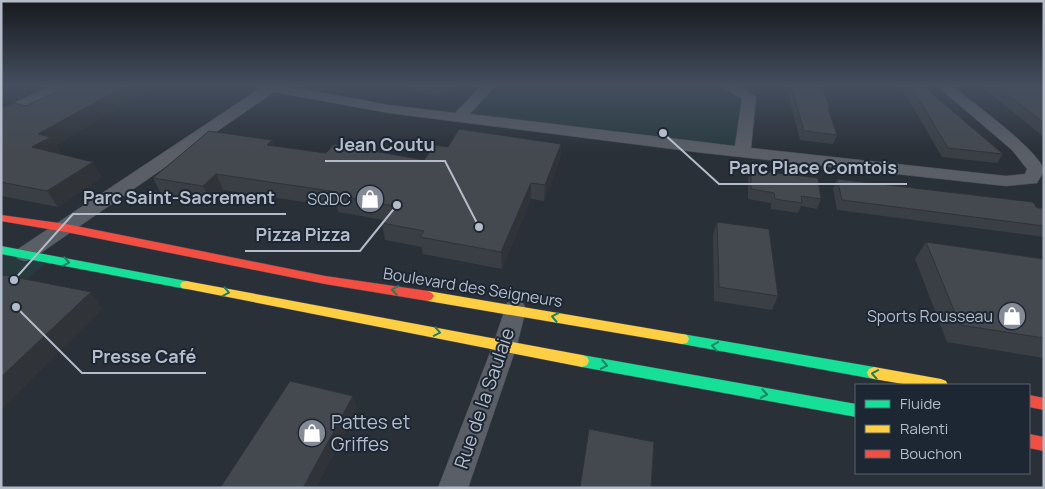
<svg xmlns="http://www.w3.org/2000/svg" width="1045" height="489" viewBox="0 0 1045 489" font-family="Manrope,sans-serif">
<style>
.green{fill:#273a3e}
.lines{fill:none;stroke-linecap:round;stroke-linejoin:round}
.street-casing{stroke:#484c53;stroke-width:1}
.fast-casing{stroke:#484c53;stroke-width:1}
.slow-casing{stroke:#484c53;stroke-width:1}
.jam-casing{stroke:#484c53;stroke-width:1}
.street{fill:#5a5e66;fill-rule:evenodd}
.fast{fill:#16e098;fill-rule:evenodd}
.slow{fill:#ffcf43;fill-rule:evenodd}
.jam{fill:#f24e42;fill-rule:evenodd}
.wall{fill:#3a3f45}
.shaded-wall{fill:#303338}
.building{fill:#444950;stroke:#303338}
.oneway{stroke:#1a8366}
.labels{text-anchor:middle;stroke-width:4;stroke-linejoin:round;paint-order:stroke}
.poi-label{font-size:16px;fill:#b4bcc9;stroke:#1d2633;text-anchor:end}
.street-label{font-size:16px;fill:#b4bcc9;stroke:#1d2633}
.near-street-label{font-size:19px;fill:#b4bcc9;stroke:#1d2633}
.near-poi-label{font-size:19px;fill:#b4bcc9;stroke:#1d2633;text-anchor:start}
.leader{fill:none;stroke:#b4bcc9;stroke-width:2}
.callout-dot{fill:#b4bcc9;stroke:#1d2633;stroke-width:2}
.callout-label{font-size:18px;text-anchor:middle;font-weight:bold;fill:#b4bcc9;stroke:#1d2633;stroke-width:4;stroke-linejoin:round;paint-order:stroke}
</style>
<rect width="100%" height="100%" fill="#2a3038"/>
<path class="green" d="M489,85H727L749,97L742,152L459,117Z
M1,249L51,259L1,301Z"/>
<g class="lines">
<defs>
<path id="street" d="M53,85H70L68,88L1,119V109Z
M254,85H281L389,105L455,113L482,85H496L470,114L735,146L742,99L720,85H737L756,97L751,148L1006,176L1025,174L1027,169L1012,150L936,85H951C969,100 1041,151 1044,171L1037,183L1006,186L704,153L389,113L274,92L32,259L25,261L18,259L15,254L18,249L259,89Z
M515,301L523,303L526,309L517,345L468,488H438L493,345L507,303Z"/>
<path id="fast" d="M1,246L186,281L190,282L192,285L190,288L186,289L1,254Z
M682,334L874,367L879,369L881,373L879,377L874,379L682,344L677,343L675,339L677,335Z
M582,355L856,404V417L582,367L577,365L575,361L577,357Z"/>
<path id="slow" d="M186,281L582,355L587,357L589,361L587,365L582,367L182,288L180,285L182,282Z
M428,291L682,334L687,335L689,339L687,343L682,344L428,301L424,299L422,296L424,293Z
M874,367L941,379L946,381L948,385H909L874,379L869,377L867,373L869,369Z"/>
<path id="jam" d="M1,215L66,224L325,276L428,291L432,293L434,296L432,299L428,301L325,284L66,232L1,221Z
M1029,395L1044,398V410L1029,407Z
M1029,434L1044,437V451L1029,448Z"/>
</defs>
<use href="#street" class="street-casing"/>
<use href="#fast" class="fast-casing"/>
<use href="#slow" class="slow-casing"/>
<use href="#jam" class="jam-casing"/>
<use href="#street" class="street"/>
<use href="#fast" class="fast"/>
<use href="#slow" class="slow"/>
<use href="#jam" class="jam"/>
</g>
<path class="wall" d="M70,85H156V86L56,145L61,153L59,154L93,162L102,178L58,207L1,196V109L26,106Z
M414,85H453L449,90H446L440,96L415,92Z
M786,85H821L830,108L829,111L837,135L833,144L800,140Z
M900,85H922L1003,154L997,163L942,157Z
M980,85H1044V137Z
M272,140L274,146L326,153L424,160L448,147L561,144L560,160L544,201L531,199L502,269L423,254L422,247L385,240L382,223L384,220L338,212L337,207L223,190L211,202L161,194L153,178Z
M751,170L821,199L817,209L801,206L798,213L771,209V203L748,199V179Z
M837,179L1037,208H1044V237L837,210L833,189Z
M717,222L778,296L772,310L714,301L713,235Z
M926,242L1044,259V358L947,342L915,259Z"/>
<path class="shaded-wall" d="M127,85H156V86L56,145L61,153L42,163L32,147L38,134Z
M443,85H445L446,90L440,96V88Z
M448,85H453L449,90Z
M272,140L277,156L267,145Z
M561,144L560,160L544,201L545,185Z
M93,162L102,178L58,207L47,191Z
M216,174L223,190L211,202L203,186Z
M531,183V199L502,269L501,252Z
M91,292L103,309L1,410V377Z
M353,396L358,410L316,488H303Z"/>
<path class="building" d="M70,85H127L38,134L51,137L32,147L93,162L47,191L1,182V109L14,103L26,106Z
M415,85H443L440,88Z
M791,85H821L830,108H828L837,135L804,131Z
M910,85H922L1003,154L948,148Z
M995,85H1044V123Z
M459,129L561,144L545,185L531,183L501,252L420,237L424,231L382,223L394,206L334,195L337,192L216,174L203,186L153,178L209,131L272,140L267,145L326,153L334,144L424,160L435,145L448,147Z
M751,170L818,178L821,199L801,196L802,203L775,199L774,193L751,189Z
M837,179L1033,202L1037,208H1044V226L842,200Z
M717,222L769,229L778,296L719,287Z
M926,242L1044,259V338L960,325Z
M4,275L91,292L1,377V278Z
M290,381L353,396L303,488H220Z
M589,429L654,442L651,488H580Z"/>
<defs><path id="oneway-chevron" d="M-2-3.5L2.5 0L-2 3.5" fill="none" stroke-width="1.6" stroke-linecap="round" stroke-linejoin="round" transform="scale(1.25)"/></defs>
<g class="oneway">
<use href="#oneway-chevron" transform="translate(66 262) rotate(10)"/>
<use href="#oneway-chevron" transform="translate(395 290) rotate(-171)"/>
<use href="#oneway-chevron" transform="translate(226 292) rotate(11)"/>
<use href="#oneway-chevron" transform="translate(555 317) rotate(-169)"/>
<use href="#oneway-chevron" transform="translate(437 332) rotate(11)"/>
<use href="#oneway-chevron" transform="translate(715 346) rotate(-170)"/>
<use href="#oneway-chevron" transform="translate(604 365) rotate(11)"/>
<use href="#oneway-chevron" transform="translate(875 374) rotate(-170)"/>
<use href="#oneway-chevron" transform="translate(764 394) rotate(10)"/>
</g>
<linearGradient id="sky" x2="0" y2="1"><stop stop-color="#171a1f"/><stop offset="0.56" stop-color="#444e5e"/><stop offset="1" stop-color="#444e5e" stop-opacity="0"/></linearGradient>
<rect width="1045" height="153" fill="url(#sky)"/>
<defs>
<symbol id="shop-disc" viewBox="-11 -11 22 22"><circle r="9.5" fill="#848b96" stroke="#1d2633"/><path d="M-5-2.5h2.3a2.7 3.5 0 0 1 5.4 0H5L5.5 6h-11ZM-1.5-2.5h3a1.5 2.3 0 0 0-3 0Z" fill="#fff"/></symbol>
</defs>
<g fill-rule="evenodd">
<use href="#shop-disc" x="354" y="183" width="32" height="32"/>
<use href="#shop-disc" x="996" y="300" width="32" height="32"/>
<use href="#shop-disc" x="296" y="417" width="32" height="32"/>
</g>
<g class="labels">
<g class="poi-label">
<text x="351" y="205">SQDC</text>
<text x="993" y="322">Sports Rousseau</text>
</g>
<g class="street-label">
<text transform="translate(473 287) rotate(9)" y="6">Boulevard des Seigneurs</text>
</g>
<g class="near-street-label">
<text transform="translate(484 398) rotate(-71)" y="7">Rue de la Saulaie</text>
</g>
<g class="near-poi-label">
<text x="331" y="429">Pattes et<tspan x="331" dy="22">Griffes</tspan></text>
</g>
</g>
<path class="leader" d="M479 227L445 161H325M663 133L719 184H907M14 280L73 214H286M397 205L360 251H245M16 307L82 373H206"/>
<g class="callout-dot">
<circle cx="479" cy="227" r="5"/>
<circle cx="663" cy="133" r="5"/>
<circle cx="14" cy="280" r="5"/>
<circle cx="397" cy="205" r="5"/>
<circle cx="16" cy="307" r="5"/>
</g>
<g class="callout-label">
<text x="385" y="151">Jean Coutu</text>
<text x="813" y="174">Parc Place Comtois</text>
<text x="179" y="204">Parc Saint-Sacrement</text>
<text x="303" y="241">Pizza Pizza</text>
<text x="144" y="363">Presse Café</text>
</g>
<rect width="1045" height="489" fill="none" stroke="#b4bcc9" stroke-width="5"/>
<rect x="855" y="384" width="175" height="90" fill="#1d2633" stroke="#59626f"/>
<rect x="865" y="400" width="25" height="8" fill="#16e098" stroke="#59626f"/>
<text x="900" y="409" font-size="15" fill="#b4bcc9">Fluide</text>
<rect x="865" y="425" width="25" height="8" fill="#ffcf43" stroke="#59626f"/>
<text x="900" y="434" font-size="15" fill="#b4bcc9">Ralenti</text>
<rect x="865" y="450" width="25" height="8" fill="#f24e42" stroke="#59626f"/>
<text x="900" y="459" font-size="15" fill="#b4bcc9">Bouchon</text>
</svg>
